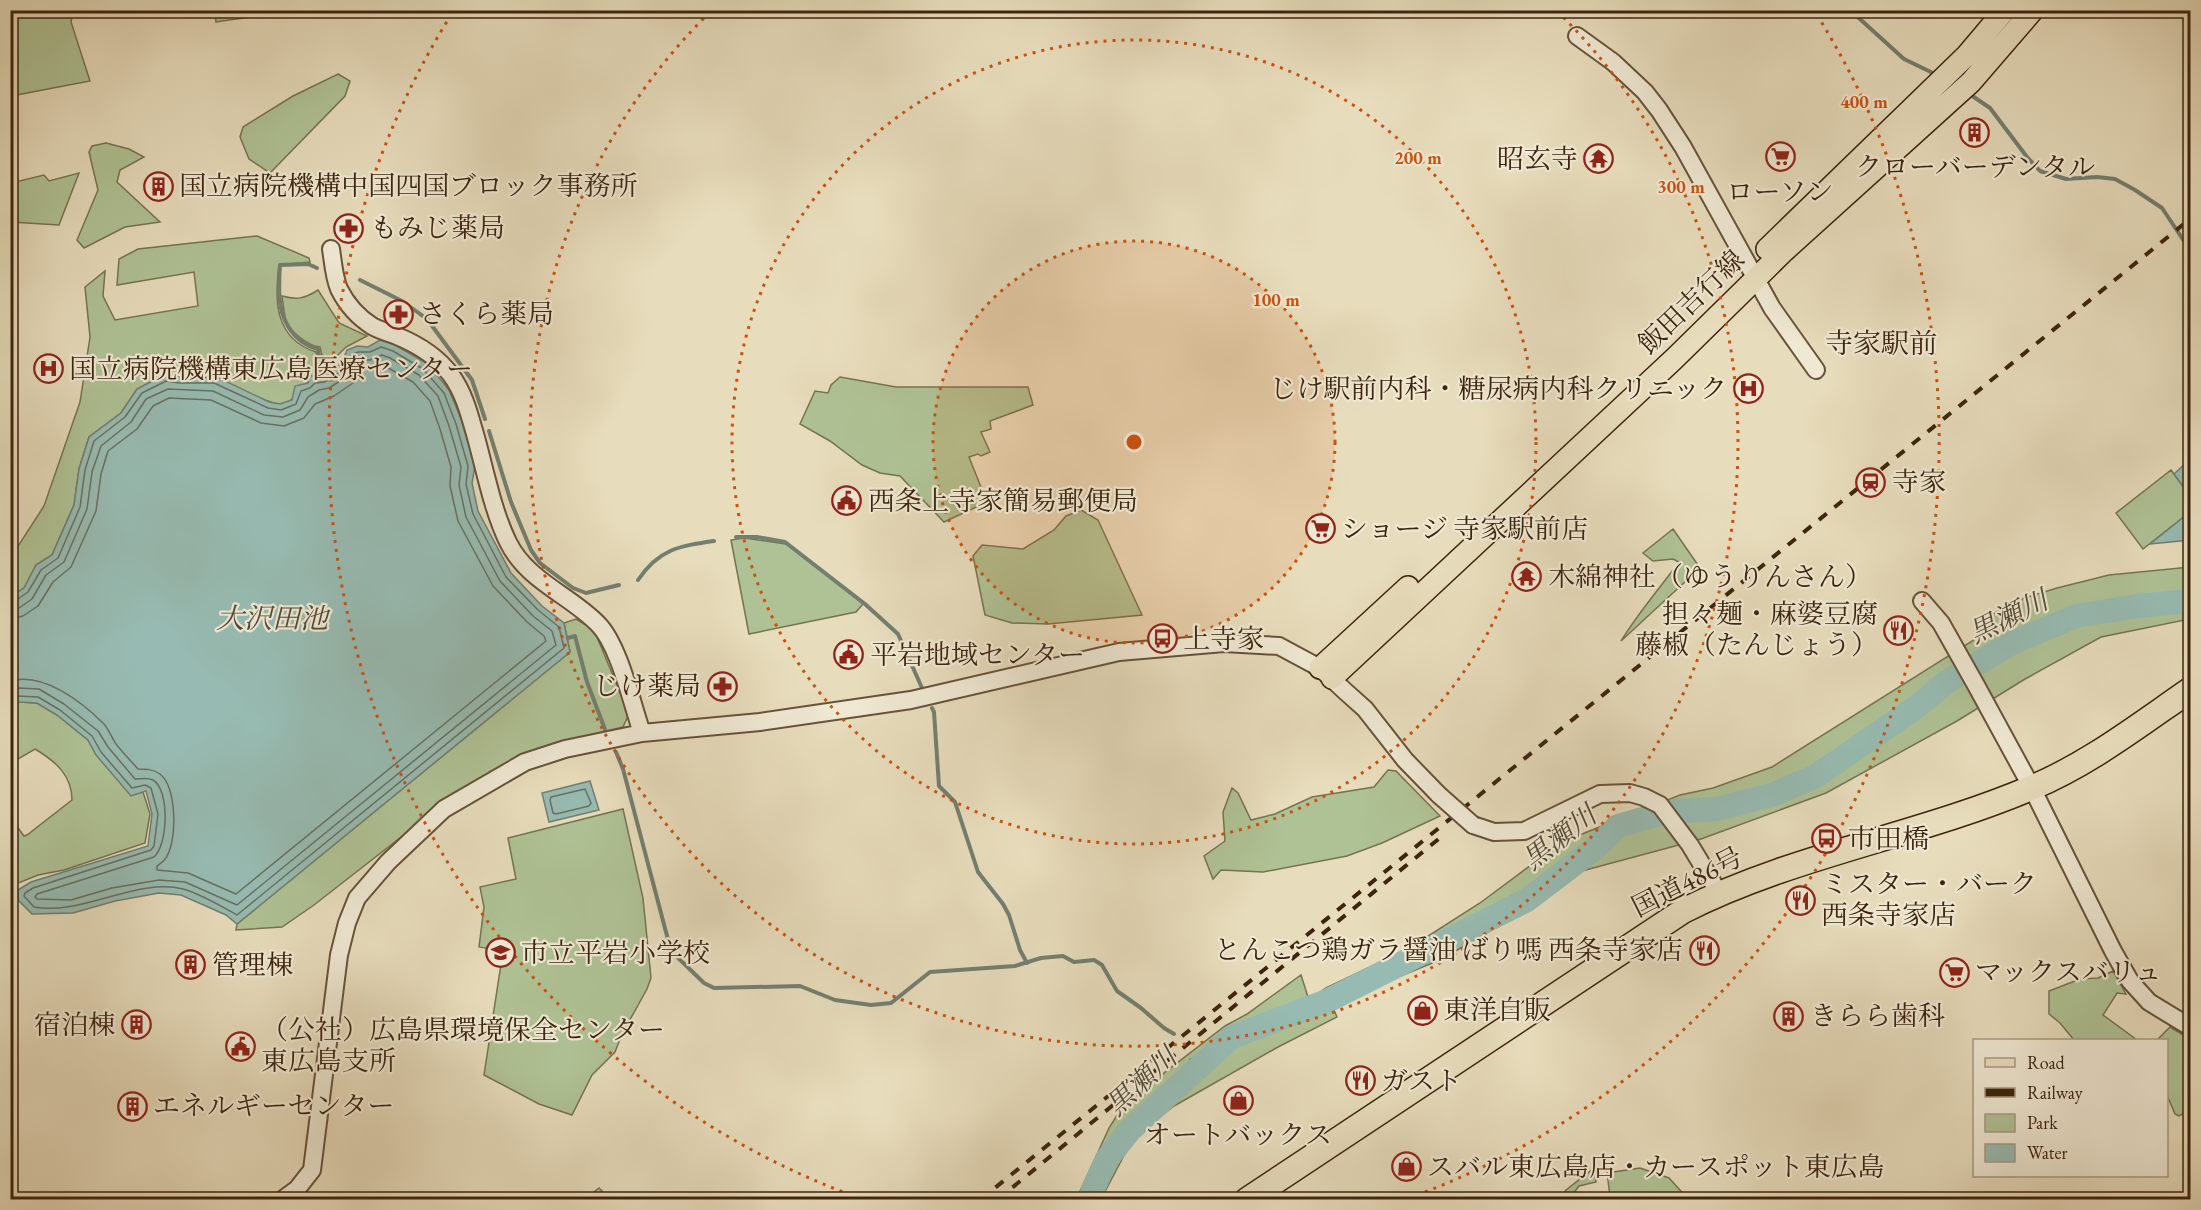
<svg xmlns="http://www.w3.org/2000/svg" width="2201" height="1210" viewBox="0 0 2201 1210" font-family="'EB Garamond','Noto Serif JP',serif">
<style>
.green{fill:#afc295;stroke:#767352;stroke-width:1.5}
.water{fill:#97bbb2;stroke:#737f70;stroke-width:1.5}
.lines{fill:none;stroke-linecap:round;stroke-linejoin:round}
.shore{stroke:#6a7060;stroke-width:1.5}
.stream{stroke:#737f70;stroke-width:4}
.river{stroke:#97bbb2;stroke-width:24}
.minor-casing{stroke:#68523a;stroke-width:20}
.major-casing{stroke:#3e240e;stroke-width:24}
.highway-casing{stroke:#3e240e;stroke-width:27}
.minor{stroke:#efe8d3;stroke-width:16}
.major{stroke:#e7dcbc;stroke-width:21}
.highway{stroke:#e7dcbc;stroke-width:24}
.rail{stroke:#3e240e;stroke-width:4;stroke-dasharray:10 10;stroke-linecap:butt}
.minor-bridge-casing{stroke:#68523a;stroke-width:20;stroke-linecap:butt}
.minor-bridge{stroke:#efe8d3;stroke-width:16}
.ring{fill:none;stroke:#ce510c;stroke-width:3;stroke-dasharray:3 6}
.labels{text-anchor:middle;stroke-width:4.5;stroke-linejoin:round;paint-order:stroke}
.poi-label{font-size:27px;fill:#3e240e;stroke:#efe8d3;text-anchor:start}
.street-label{font-size:27px;fill:#3e240e;stroke:#efe8d3}
.neighbourhood-label{font-size:28px;fill:#3e240e;stroke:#efe8d3}
.water-label{font-size:28px;font-style:italic;fill:#544a37;stroke:#efe8d3}
.centre{fill:#ce510c;stroke:#efe8d3;stroke-width:3}
.ring-label{font-size:18px;text-anchor:middle;font-weight:bold;fill:#ce510c;stroke:#efe8d3;stroke-width:4.5;stroke-linejoin:round;paint-order:stroke}
</style>
<rect width="100%" height="100%" fill="#e7dcbc"/>
<filter id="stains"><feTurbulence type="fractalNoise" baseFrequency=".00333" numOctaves="4"/><feColorMatrix values="0 0 0 0 .2 0 0 0 0 .09 0 0 0 0 .02 0 0 0 .5 -.17"/></filter>
<radialGradient id="worn" r=".72"><stop offset=".6" stop-color="#630" stop-opacity="0"/><stop offset="1" stop-color="#630" stop-opacity=".3"/></radialGradient>
<path class="green" d="M11,10L73,11L71,22L90,81L11,96Z
M214,10H294V11L216,22Z
M338,74L350,81L345,96L270,173L249,159L240,137L243,127L293,96Z
M106,143L129,149L144,157L120,170L117,182L160,222L125,227L84,248L77,240L98,190L89,152L92,146Z
M79,173L59,225L11,222V183L44,175L49,181Z
M257,236L309,258L310,262L279,265C274,301 275,339 316,352L319,376L310,377C306,388 292,403 280,404C271,405 225,382 215,376L209,378L179,377L166,374L137,389L121,413L89,437L79,469L74,505L52,555L36,565L24,588L12,596L11,604V557L44,506L80,402L90,337L85,287L105,271L103,296L115,320L198,306L194,272L117,285L119,259L138,249Z
M318,290L339,323L367,336L346,347L335,358L324,364L320,347C309,346 290,332 286,321C284,313 283,304 282,296C297,300 304,299 318,290Z
M840,377L896,387H1028L1033,405L990,421L991,429L981,432L990,452L981,456L978,454L969,457L987,502L944,522L900,476L880,473L862,465L830,441L800,424L815,391L828,393L831,385Z
M2171,470L2190,496V512L2143,549L2116,513Z
M1081,510L1098,520L1142,615L1048,624L1012,623L985,615L973,556L982,545L1023,549L1054,530L1066,516Z
M1673,529L1700,568L1621,641C1638,613 1659,589 1679,562L1673,559L1653,561L1643,553Z
M744,538L786,544L863,604L856,612L749,634L731,540Z
M2190,567V619L2101,637L2025,679L1957,721L1826,793L1701,839L1582,871L1493,929L1442,959L1369,989L1333,1008L1337,1017L1278,1047L1174,1106L1156,1120L1137,1131L1101,1199L1076,1200L1109,1128L1124,1104L1225,1026L1247,1014L1301,975L1309,1000L1326,988L1408,949L1480,903L1562,842L1680,795L1713,788L1772,767L1993,628L1989,617L2012,602L2057,588L2109,575Z
M576,619L594,630L629,714L623,727L586,736L530,756L450,799L314,905L282,927L236,930L237,924L570,652L564,623Z
M19,702L37,703L57,715L88,740L97,755L131,795L143,792L150,814L145,843L64,870L38,875L11,886L10,817L24,836L27,835L72,800C72,775 55,761 35,749L11,763V706Z
M1388,770L1396,771L1440,816L1382,843L1347,856L1263,872L1221,870L1213,879L1204,856L1225,841L1223,812L1232,788L1238,793L1251,820L1275,814L1312,797L1374,787Z
M623,809L643,898L651,978L647,989L622,1034L615,1052L592,1075L572,1115L539,1104L484,1075L503,951L479,947L484,907L480,887L516,879L508,838Z
M2113,971L2126,994L2117,993L2103,1015L2137,1040H2074L2060,1023L2049,1014V991L2080,979L2098,978Z
M2170,1027L2190,1039V1110L2179,1116L2175,1114L2167,1095L2166,1040H2157Z
M1594,1168L1596,1182L1579,1186L1569,1199H1559L1566,1190Z
M1640,1168L1669,1178L1688,1199H1608L1610,1196L1607,1173Z
M599,1188L610,1199H585Z"/>
<path class="water" d="M380,340L395,345L428,364L449,390L462,421L475,466L472,483L478,511L511,573L542,606L564,623L570,652L237,924L226,915L181,895L159,893L115,901L73,913L32,914L18,900V890L31,882L148,846L152,814L146,791L131,796L96,755L88,740L57,715L37,703L19,702L11,706L10,604L12,596L24,588L36,565L52,555L74,505L79,469L89,437L121,413L137,389L166,374L179,377L209,378L215,376L269,402L280,404L292,400L295,386L308,383L310,376H322L341,364L347,350L357,346L368,347Z
M2190,459V496L2174,474Z
M2190,512V540L2150,544Z
M590,781L599,810L549,822L542,793Z"/>
<g class="lines">
<path class="shore" d="M10,602L15,601L28,592L41,570L58,558L80,507L85,470L94,441L125,417L142,393L166,381L179,383H214L268,408L281,410L296,404L301,391L310,388L315,383L325,382L344,369L352,355L358,352H370L381,347L393,351L423,369L444,393L456,424L468,466L466,484L473,514L506,577L538,610L559,627L564,648L237,915C221,906 201,894 183,889C138,877 81,916 34,907L24,896L25,893L33,888L151,850L154,846L158,814L151,788L145,785L132,788L101,752L92,736L60,710L38,697L18,696L10,699
M10,610L19,608L32,599L46,575L64,562L87,509L92,472L101,446L131,422L146,399L168,389L213,391L264,415L283,417L300,410L308,397L319,390L329,388L348,376L358,360H370L382,355L390,358L419,375L438,396L449,426L461,467L459,485L466,517L500,581L533,616L552,631L556,645L237,905L185,882L159,880L112,888L71,900L37,899L35,897L37,894L154,857C168,845 170,790 153,780C147,777 141,779 135,779L108,747L98,731L64,704L39,689L19,688L10,691
M10,619L23,616L38,606L53,582L71,567L96,511L101,474L108,451L137,429L153,406L169,398L211,400L261,423L284,426L304,418L315,404L334,396L353,383L364,369L383,365L413,382L430,401L440,429L451,467L450,486L458,521L493,586L527,622L544,636L546,641L236,894L188,873L157,870V866C161,863 165,861 167,856C177,839 177,788 160,774C153,769 146,769 138,769C131,761 123,753 116,744C112,738 109,730 104,724C82,702 44,672 10,681
M585,789L591,803L589,806L556,814L553,813L550,800L551,797Z"/>
<path class="stream" d="M1850,10L1904,59L1935,74
M1968,93L1990,108L2027,157L2040,171L2066,179L2097,177L2115,179L2135,190L2162,208L2190,250
M317,268L308,264L280,265C278,294 277,322 301,341C307,345 312,348 318,349L322,376
M360,280L402,301L427,319L472,380L485,419
M489,431L511,502L531,550L540,563L573,588L586,593L619,585
M736,537H757L785,542L865,604L898,634L922,688
M638,580C659,549 679,546 714,541
M568,638L575,636L587,682L606,732
M932,708L934,712L939,786L955,802L978,872L1003,904L1009,915L1020,950L1027,963
M616,752L623,769L671,951L704,983L714,988L800,986L835,1000L871,1005L891,1003L930,972L1015,966L1041,958L1063,956L1074,962L1094,960L1102,965L1117,991L1141,1008L1164,1028L1174,1034
M1191,1060L1196,1068"/>
<path class="river" d="M1090,1200L1093,1189L1107,1159L1129,1131L1232,1037L1327,1001L1527,900L1594,849L1618,826L1667,812L1716,809L1772,795L1816,776L1918,706L1945,683L2012,643L2076,616L2138,606L2190,601"/>
<defs>
<path id="minor" d="M1577,36L1613,62L1645,92L1659,110L1683,147L1772,308L1816,370
M331,249C333,262 334,277 339,289C346,303 358,317 372,326C379,330 389,333 397,336C419,345 437,356 451,375C464,393 469,413 475,434C485,469 492,509 508,542C527,581 570,595 598,624C619,645 632,704 642,733
M1922,601L1941,623L1977,687L2032,788L2113,951L2130,981L2149,1002L2190,1027
M1473,825L1494,832L1524,831L1600,794L1630,793L1644,797L1660,805L1690,845L1719,893
M282,1200L297,1189L312,1170L339,955L347,923L357,898L388,862L444,809L525,762L565,749L642,733L760,722L911,700L1119,652L1224,643L1279,646L1320,668L1346,692L1365,709L1405,760L1439,795"/>
<path id="major" d="M1767,249L1967,55L2005,10
M1320,668L1408,587
M1332,678L1674,359L1784,251L1971,82L2033,10"/>
<path id="highway" d="M1247,1200L1683,911C1793,855 1918,836 2031,788C2089,764 2139,725 2190,690"/>
</defs>
<use href="#minor" class="minor-casing"/>
<use href="#major" class="major-casing"/>
<use href="#highway" class="highway-casing"/>
<use href="#minor" class="minor"/>
<use href="#major" class="major"/>
<use href="#highway" class="highway"/>
<path class="rail" d="M980,1200L2190,219
M997,1200L1441,837"/>
<defs>
<path id="minor-bridge" d="M1439,795L1473,825"/>
</defs>
<use href="#minor-bridge" class="minor-bridge-casing"/>
<use href="#minor-bridge" class="minor-bridge"/>
</g>
<circle cx="1134" cy="442" r="201" fill="#ce510c" fill-opacity=".12"/>
<g class="ring">
<circle cx="1134" cy="442" r="201"/>
<circle cx="1134" cy="442" r="402"/>
<path d="M1557 11A604 604 0 1 1 711 11"/>
<path d="M859 1198A805 805 0 0 1 451 15M1817 15A805 805 0 0 1 1409 1198"/>
</g>
<defs>
<symbol id="building-ring" viewBox="-11 -11 22 22"><circle r="9.5" fill="#efe8d3" stroke="#8f2418" stroke-width="1.5"/><path d="M-4-6H4V6H1V3H-1V6H-4ZM-2.5-4.3h1.7v1.8h-1.7ZM.8-4.3h1.7v1.8H.8ZM-2.5-1h1.7V.8h-1.7ZM.8-1h1.7V.8H.8Z" fill="#8f2418"/></symbol>
<symbol id="supermarket-ring" viewBox="-11 -11 22 22"><circle r="9.5" fill="#efe8d3" stroke="#8f2418" stroke-width="1.5"/><path d="M-6-5.5h2.5l.6 2H6L4.5 2H-2.5L-4.4-4H-6ZM-1.5 3.2a1.3 1.3 0 1 0 .1 0ZM3 3.2a1.3 1.3 0 1 0 .1 0Z" fill="#8f2418"/></symbol>
<symbol id="temple-ring" viewBox="-11 -11 22 22"><circle r="9.5" fill="#efe8d3" stroke="#8f2418" stroke-width="1.5"/><path d="M0-6L5-2H3V0L6.5 2.5H4V6H1.5V3h-3V6H-4V2.5H-6.5L-3 0V-2H-5Z" fill="#8f2418"/></symbol>
<symbol id="pharmacy-ring" viewBox="-11 -11 22 22"><circle r="9.5" fill="#efe8d3" stroke="#8f2418" stroke-width="1.5"/><path d="M-2-6h4v4h4v4h-4v4h-4v-4h-4v-4h4Z" fill="#8f2418"/></symbol>
<symbol id="hospital-ring" viewBox="-11 -11 22 22"><circle r="9.5" fill="#efe8d3" stroke="#8f2418" stroke-width="1.5"/><path d="M-5-5h3v3.5h4V-5h3V5h-3V1.5h-4V5h-3Z" fill="#8f2418"/></symbol>
<symbol id="station-ring" viewBox="-11 -11 22 22"><circle r="9.5" fill="#efe8d3" stroke="#8f2418" stroke-width="1.5"/><path d="M-3-6H3Q5-6 5-4V2Q5 4 3 4L4.5 6H3L1.5 4h-3L-3 6H-4.5L-3 4Q-5 4-5 2V-4Q-5-6-3-6ZM-3.5-4v3h7v-3ZM-3.5 1v1.5H-2V1ZM2 1v1.5H3.5V1Z" fill="#8f2418"/></symbol>
<symbol id="civic-ring" viewBox="-11 -11 22 22"><circle r="9.5" fill="#efe8d3" stroke="#8f2418" stroke-width="1.5"/><path d="M-.6-6.5H3V-4.5H.6V-3L4-1V1h2V6H-6V1h2V-1L-.6-3ZM-1.2 2.5V6h2.4V2.5Z" fill="#8f2418"/></symbol>
<symbol id="restaurant-ring" viewBox="-11 -11 22 22"><circle r="9.5" fill="#efe8d3" stroke="#8f2418" stroke-width="1.5"/><path d="M-5-6h1v4h1v-4h1v4h1v-4h1v5L-1.5 .5V6h-2V.5L-5-1ZM5-6V6H3V1.5H1.5Q1.5-4 5-6Z" fill="#8f2418"/></symbol>
<symbol id="bus-ring" viewBox="-11 -11 22 22"><circle r="9.5" fill="#efe8d3" stroke="#8f2418" stroke-width="1.5"/><path d="M-5-6H5V4H4V6H2V4H-2V6H-4V4H-5ZM-3.5-4V0h7V-4ZM-3.5 1.2v1.5H-2V1.2ZM2 1.2v1.5H3.5V1.2Z" fill="#8f2418"/></symbol>
<symbol id="school-ring" viewBox="-11 -11 22 22"><circle r="9.5" fill="#efe8d3" stroke="#8f2418" stroke-width="1.5"/><path d="M0-5L7-2L0 1L-7-2ZM-4 1L0 2.5L4 1V4Q0 6-4 4Z" fill="#8f2418"/></symbol>
<symbol id="shop-ring" viewBox="-11 -11 22 22"><circle r="9.5" fill="#efe8d3" stroke="#8f2418" stroke-width="1.5"/><path d="M-5-2.5h2.3a2.7 3.5 0 0 1 5.4 0H5L5.5 6h-11ZM-1.5-2.5h3a1.5 2.3 0 0 0-3 0Z" fill="#8f2418"/></symbol>
</defs>
<g fill-rule="evenodd">
<use href="#building-ring" x="1958" y="116" width="33" height="33"/>
<use href="#supermarket-ring" x="1764" y="140" width="33" height="33"/>
<use href="#temple-ring" x="1582" y="142" width="33" height="33"/>
<use href="#building-ring" x="142" y="170" width="33" height="33"/>
<use href="#pharmacy-ring" x="332" y="212" width="33" height="33"/>
<use href="#pharmacy-ring" x="382" y="298" width="33" height="33"/>
<use href="#hospital-ring" x="32" y="352" width="33" height="33"/>
<use href="#hospital-ring" x="1732" y="372" width="33" height="33"/>
<use href="#station-ring" x="1854" y="466" width="33" height="33"/>
<use href="#civic-ring" x="830" y="484" width="33" height="33"/>
<use href="#supermarket-ring" x="1304" y="512" width="33" height="33"/>
<use href="#temple-ring" x="1510" y="560" width="33" height="33"/>
<use href="#restaurant-ring" x="1882" y="614" width="33" height="33"/>
<use href="#bus-ring" x="1146" y="622" width="33" height="33"/>
<use href="#civic-ring" x="832" y="638" width="33" height="33"/>
<use href="#pharmacy-ring" x="706" y="670" width="33" height="33"/>
<use href="#bus-ring" x="1810" y="822" width="33" height="33"/>
<use href="#restaurant-ring" x="1784" y="884" width="33" height="33"/>
<use href="#restaurant-ring" x="1688" y="934" width="33" height="33"/>
<use href="#school-ring" x="484" y="936" width="33" height="33"/>
<use href="#building-ring" x="174" y="948" width="33" height="33"/>
<use href="#supermarket-ring" x="1938" y="956" width="33" height="33"/>
<use href="#shop-ring" x="1406" y="994" width="33" height="33"/>
<use href="#building-ring" x="1772" y="1000" width="33" height="33"/>
<use href="#building-ring" x="120" y="1008" width="33" height="33"/>
<use href="#civic-ring" x="224" y="1030" width="33" height="33"/>
<use href="#restaurant-ring" x="1344" y="1064" width="33" height="33"/>
<use href="#shop-ring" x="1222" y="1084" width="33" height="33"/>
<use href="#building-ring" x="116" y="1090" width="33" height="33"/>
<use href="#shop-ring" x="1390" y="1150" width="33" height="33"/>
</g>
<g class="labels">
<g class="poi-label">
<text x="1578" y="168" text-anchor="end">昭玄寺</text>
<text x="1975" y="176" text-anchor="middle">クローバーデンタル</text>
<text x="179" y="195">国立病院機構中国四国ブロック事務所</text>
<text x="1780" y="201" text-anchor="middle">ローソン</text>
<text x="370" y="237">もみじ薬局</text>
<text x="419" y="323">さくら薬局</text>
<text x="69" y="378">国立病院機構東広島医療センター</text>
<text x="1727" y="398" text-anchor="end">じけ駅前内科・糖尿病内科クリニック</text>
<text x="1892" y="491">寺家</text>
<text x="868" y="510">西条上寺家簡易郵便局</text>
<text x="1341" y="538">ショージ 寺家駅前店</text>
<text x="1548" y="586">木綿神社（ゆうりんさん）</text>
<text x="1878" y="623" text-anchor="end">担々麺・麻婆豆腐<tspan x="1878" dy="31">藤椒（たんじょう）</tspan></text>
<text x="1183" y="648">上寺家</text>
<text x="870" y="664">平岩地域センター</text>
<text x="701" y="695" text-anchor="end">じけ薬局</text>
<text x="1848" y="848">市田橋</text>
<text x="1821" y="893">ミスター・バーク<tspan x="1821" dy="31">西条寺家店</tspan></text>
<text x="1683" y="959" text-anchor="end">とんこつ鶏ガラ醤油 ばり嗎 西条寺家店</text>
<text x="521" y="962">市立平岩小学校</text>
<text x="212" y="974">管理棟</text>
<text x="1975" y="981">マックスバリュ</text>
<text x="1443" y="1019">東洋自販</text>
<text x="1810" y="1025">きらら歯科</text>
<text x="115" y="1034" text-anchor="end">宿泊棟</text>
<text x="261" y="1039">（公社）広島県環境保全センター<tspan x="261" dy="31">東広島支所</tspan></text>
<text x="1381" y="1090">ガスト</text>
<text x="153" y="1115">エネルギーセンター</text>
<text x="1238" y="1144" text-anchor="middle">オートバックス</text>
<text x="1427" y="1176">スバル東広島店・カースポット東広島</text>
</g>
<g class="street-label">
<text transform="translate(1691 302) rotate(-44)" y="9">飯田吉行線</text>
<text transform="translate(1687 882) rotate(-27)" y="9">国道486号</text>
</g>
<g class="neighbourhood-label">
<text x="1881" y="353">寺家駅前</text>
</g>
<g class="water-label">
<text transform="translate(2008 616) rotate(-26)" y="10">黒瀬川</text>
<text x="272" y="628">大沢田池</text>
<text transform="translate(1559 837) rotate(-38)" y="10">黒瀬川</text>
<text transform="translate(1141 1081) rotate(-43)" y="10">黒瀬川</text>
</g>
</g>
<circle cx="1134" cy="442" r="9" class="centre"/>
<g class="ring-label">
<text x="1864" y="108">400 m</text>
<text x="1418" y="164">200 m</text>
<text x="1681" y="193">300 m</text>
<text x="1276" y="306">100 m</text>
</g>
<rect width="2201" height="1210" fill="none" stroke="#e7dcbc" stroke-width="36"/>
<rect x="12" y="12" width="2177" height="1186" fill="none" stroke="#3e240e" stroke-width="3"/>
<rect x="18" y="18" width="2165" height="1174" fill="none" stroke="#3e240e" stroke-width="1.5"/>
<rect x="1973" y="1039" width="195" height="138" fill="#efe8d3" stroke="#a89a84" stroke-width="1.5"/>
<rect x="1985" y="1058" width="30" height="9" fill="#e7dcbc" stroke="#a89a84" stroke-width="1.5"/>
<text x="2027" y="1069" font-size="18" fill="#3e240e">Road</text>
<rect x="1985" y="1088" width="30" height="9" fill="#3e240e" stroke="#a89a84" stroke-width="1.5"/>
<text x="2027" y="1099" font-size="18" fill="#3e240e">Railway</text>
<rect x="1985" y="1114" width="30" height="18" fill="#afc295" stroke="#a89a84" stroke-width="1.5"/>
<text x="2027" y="1129" font-size="18" fill="#3e240e">Park</text>
<rect x="1985" y="1144" width="30" height="18" fill="#97bbb2" stroke="#a89a84" stroke-width="1.5"/>
<text x="2027" y="1159" font-size="18" fill="#3e240e">Water</text>
<rect width="100%" height="100%" filter="url(#stains)"/>
<rect width="100%" height="100%" fill="url(#worn)"/>
</svg>
